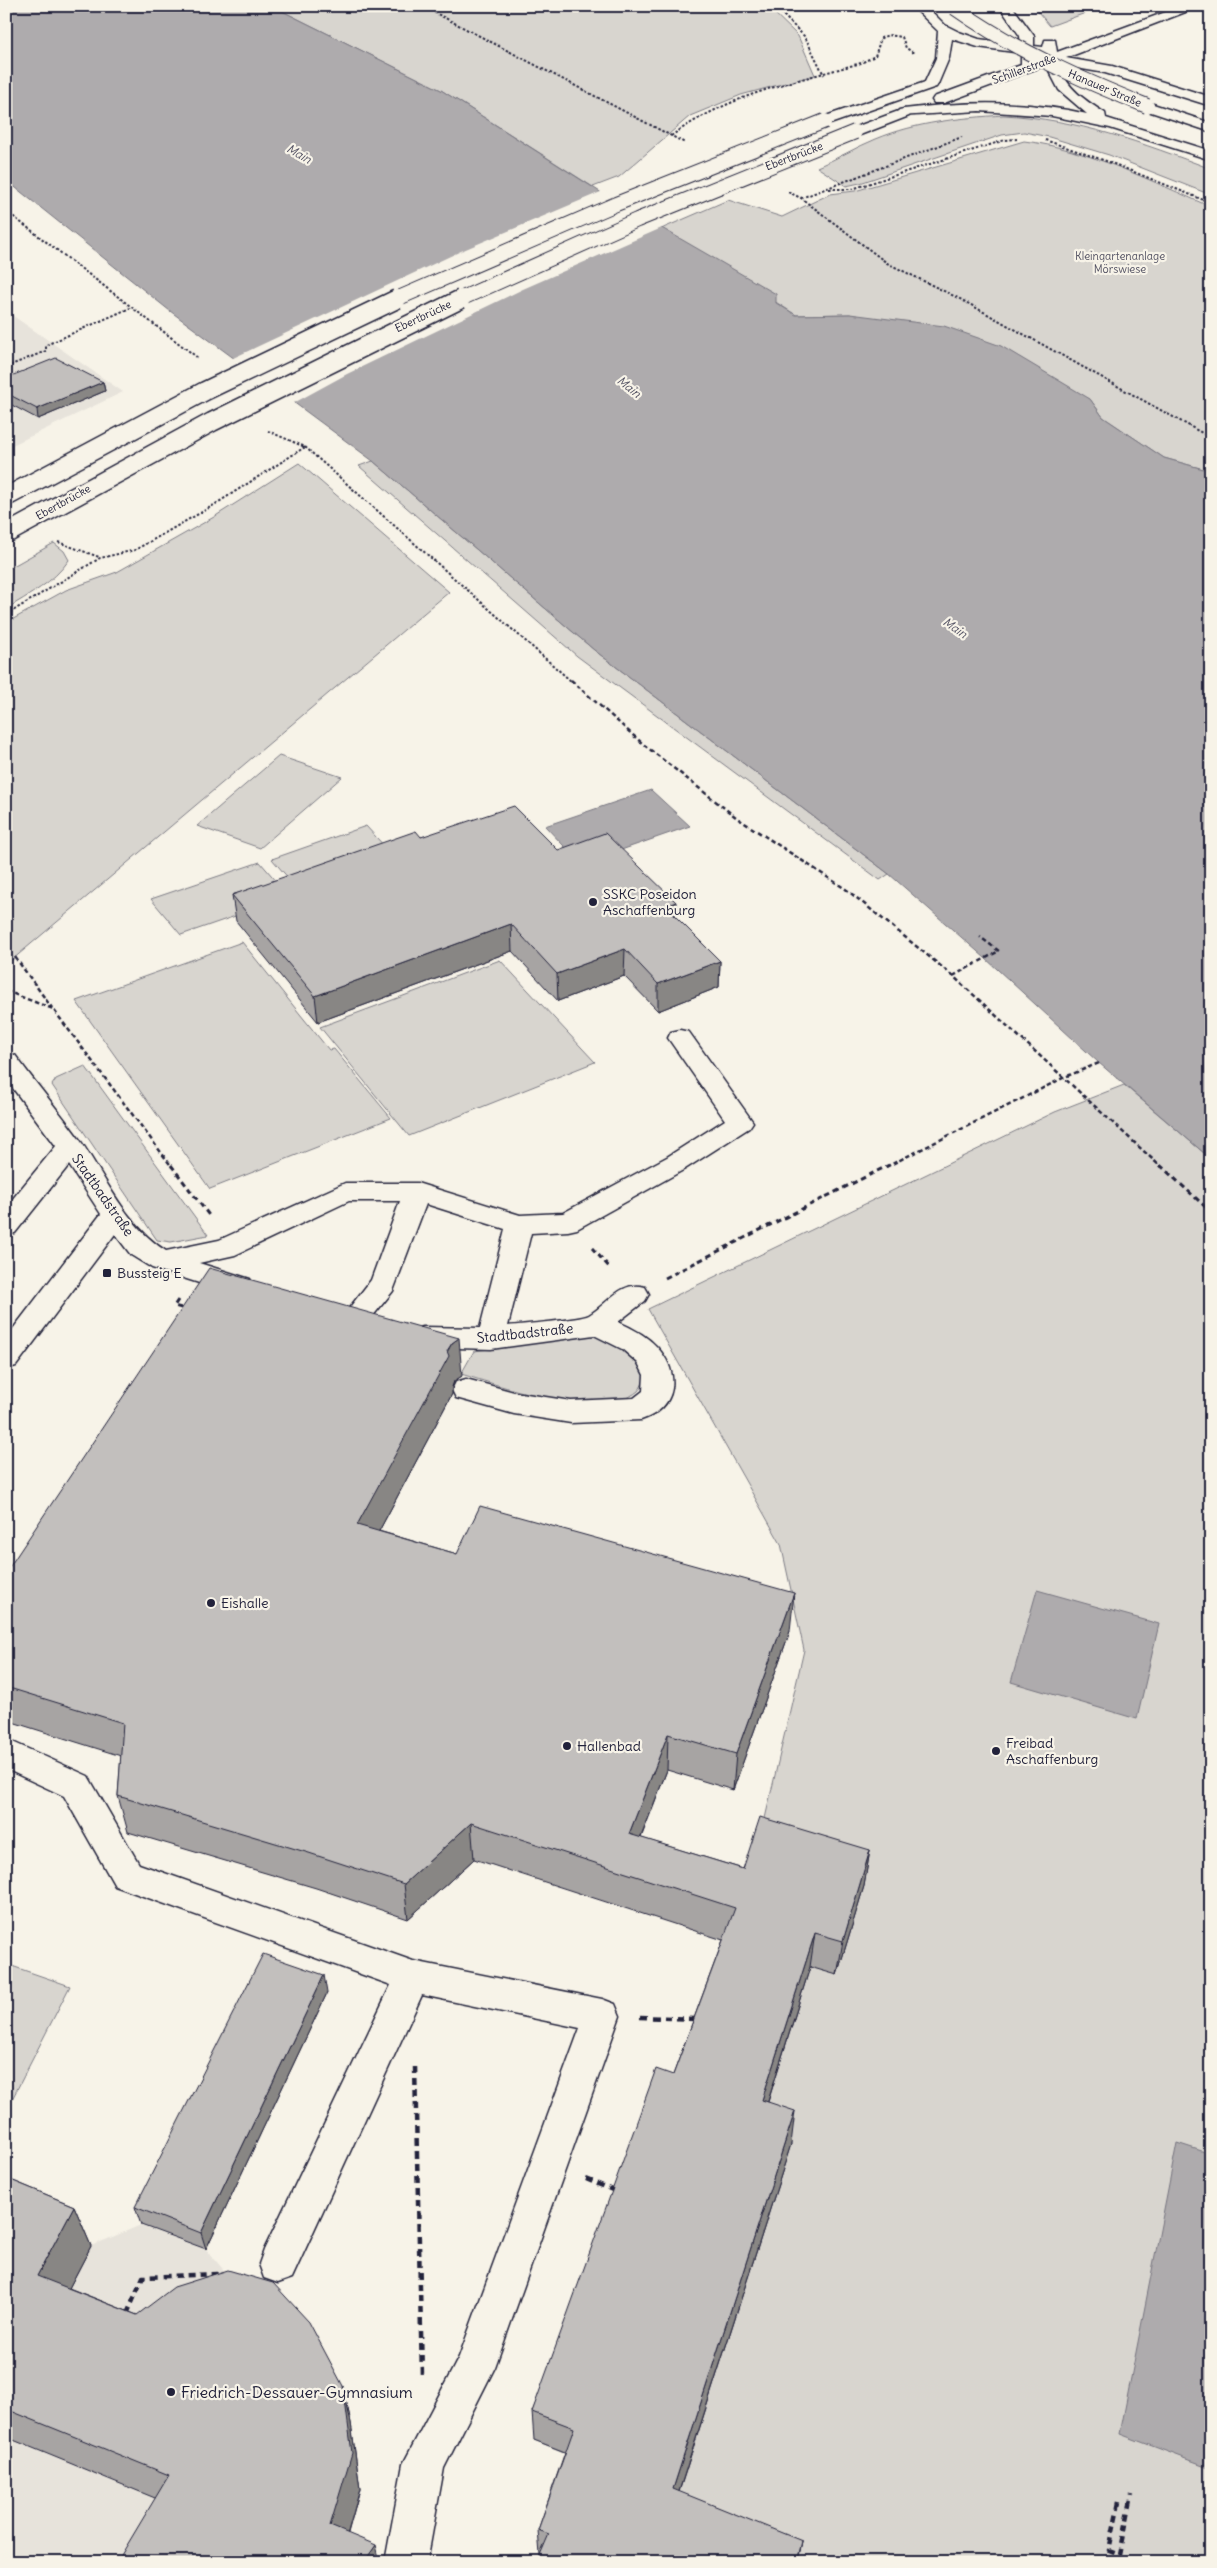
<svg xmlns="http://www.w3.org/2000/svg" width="1217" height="2568" viewBox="0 0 1217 2568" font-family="Delius,sans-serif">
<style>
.built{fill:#e7e3db}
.green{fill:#d8d5cf;stroke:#7d7c85}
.water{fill:#aeabad;stroke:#76747f}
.pier{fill:#f7f3e8}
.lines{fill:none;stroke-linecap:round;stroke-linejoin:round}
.minor-casing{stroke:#22223b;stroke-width:3}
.major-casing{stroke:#22223b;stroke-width:3}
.highway-casing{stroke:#22223b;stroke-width:3}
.path-far3{stroke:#22223b;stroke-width:2;stroke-dasharray:2.5 2;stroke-linecap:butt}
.path-far2{stroke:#22223b;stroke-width:2.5;stroke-dasharray:4.5 3;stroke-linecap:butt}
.path-far1{stroke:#22223b;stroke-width:3;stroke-dasharray:5.5 4;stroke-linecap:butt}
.path{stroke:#22223b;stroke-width:4.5;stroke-dasharray:7 5;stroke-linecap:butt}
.minor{fill:#f7f3e8;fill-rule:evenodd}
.major{fill:#f7f3e8;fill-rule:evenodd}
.highway{fill:#f7f3e8;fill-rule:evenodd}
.major-bridge-casing{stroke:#22223b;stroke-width:16;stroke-linecap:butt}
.highway-bridge-far1-casing{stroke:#22223b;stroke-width:16;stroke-linecap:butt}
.highway-bridge-casing{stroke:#22223b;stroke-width:21;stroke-linecap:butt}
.major-bridge{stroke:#f7f3e8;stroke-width:14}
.highway-bridge-far1{stroke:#f7f3e8;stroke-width:14}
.highway-bridge{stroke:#f7f3e8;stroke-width:18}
.wall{fill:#a7a4a3;stroke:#22223b}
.shaded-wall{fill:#888684;stroke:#22223b}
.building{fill:#c2bfbd;stroke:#22223b}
.poi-dot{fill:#22223b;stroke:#f7f3e8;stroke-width:2}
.labels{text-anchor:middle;stroke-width:4.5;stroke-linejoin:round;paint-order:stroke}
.far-street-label{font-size:11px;fill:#22223b;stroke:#f7f3e8}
.far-park-label{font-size:11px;fill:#504f60;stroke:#f7f3e8}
.far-water-label{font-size:12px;font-style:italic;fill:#535263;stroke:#f7f3e8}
.poi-label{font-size:14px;fill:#22223b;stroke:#f7f3e8;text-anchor:start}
.street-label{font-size:14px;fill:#22223b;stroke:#f7f3e8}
.near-poi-label{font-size:16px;fill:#22223b;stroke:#f7f3e8;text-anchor:start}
</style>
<rect width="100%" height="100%" fill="#f7f3e8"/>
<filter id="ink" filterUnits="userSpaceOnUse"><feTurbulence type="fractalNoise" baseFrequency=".02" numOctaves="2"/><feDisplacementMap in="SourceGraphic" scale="10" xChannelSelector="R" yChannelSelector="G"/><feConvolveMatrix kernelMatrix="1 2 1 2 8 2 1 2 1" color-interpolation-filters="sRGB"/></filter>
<g filter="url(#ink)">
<path class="built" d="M6,311L123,392L6,448Z
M6,2212L91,2246L141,2225L206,2249L227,2274L360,2489L340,2560L345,2562H6Z"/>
<path class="green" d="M272,6H767L798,36L815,75L741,95L690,116L619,177L593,187L441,90Z
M1033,6L1091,11L1050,26Z
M1004,115C1077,119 1143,143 1211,169V195L1109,155L1049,137L1024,132L1002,135L860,183L846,186L817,167C837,159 856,147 876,139C917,122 960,118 1004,115Z
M1024,141C1086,148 1153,182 1211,207V473L1207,470L1164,458L1103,417L1090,399L850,314L796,315L661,229L728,200L782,217L830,194L855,191Z
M373,461L594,650L889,874L880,880L577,656L359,466Z
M299,463L449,592L6,965V623L66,590L117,572L214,517Z
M54,543L64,551L69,560C53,583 30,594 6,609V570Z
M279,756L342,777L260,848L197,826Z
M366,826L397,860L302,894L272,859Z
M260,862L290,897L181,935L151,899Z
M242,942L329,1050L334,1049L391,1118L210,1189L76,1001Z
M500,960L595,1062L409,1136L320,1027Z
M85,1066L208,1235L171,1242L157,1240L52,1085L56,1079Z
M1124,1085L1211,1159V2562H549L550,2559L540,2555L574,2456L534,2440L655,2102L671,2108L757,1853L804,1650L781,1544L648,1309L1055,1112Z
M582,1331L609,1336L641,1365L645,1377C643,1382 641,1388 638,1391C603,1421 501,1386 461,1374L474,1351L530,1344Z
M6,1964L70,1986L6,2111Z"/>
<path class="water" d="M6,6H272L441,90L608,197L776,294V303L796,315L850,314L944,326L1001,346L1090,399L1103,417L1164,458L1207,470L1211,473V1159L1099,1063L985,958L889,874L594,650L373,461L170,311L6,180Z
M651,790L690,826L581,864L545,826Z
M1037,1590L1159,1624L1137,1719L1011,1682Z
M1177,2143L1211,2154V2468L1120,2434Z"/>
<path class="pier" d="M603,191L664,227L523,289L347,374L292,404L231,359L461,251Z"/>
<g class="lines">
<defs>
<path id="minor" d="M680,1030L689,1032L753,1122L749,1128L685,1169L577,1229L568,1231L531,1233L508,1326C524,1324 579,1320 589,1315C608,1304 621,1280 645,1287L649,1294L645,1301L618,1322C632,1328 646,1335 657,1347C681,1373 678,1408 641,1420L571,1423L514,1414L456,1398L452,1390L456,1382L466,1379L514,1392L571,1401L634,1398L643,1391L644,1375L638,1363L622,1349L594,1335L491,1349L423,1347L413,1344L409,1337L413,1330L423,1327L480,1328L505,1229L426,1204L393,1291L364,1327L354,1330L344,1327L340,1320L371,1280L400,1201H349L235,1255L199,1263L250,1279L254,1286L250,1293L240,1296L152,1268L131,1255L115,1234L16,1366L6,1369V1338L101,1214L69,1165L15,1233L6,1235V1207L56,1146L6,1079V1053L15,1055C36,1084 59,1111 80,1140C105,1177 127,1227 166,1251L219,1240L345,1183H417L520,1215L563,1213L667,1157L725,1120L668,1038L671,1032Z
M6,1739L88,1776L139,1864L413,1961L602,1999L615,2004L620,2016L495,2367L444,2468L427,2562H385L403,2464L459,2357L580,2028L422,1995L292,2278L278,2283L264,2278L259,2264L264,2250L391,1985L115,1886L64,1796L6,1769Z"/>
<path id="major" d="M912,6H926L945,25L959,32L979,39L1021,45L1020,36L999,6H1012L1034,36V46L1043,47L1045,40H1055L1057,52L1182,6H1201L1066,58L1112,66L1211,97V106L1105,73L1059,65C1066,88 1086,101 1105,113L1106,118L1211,151V160L1110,128L1052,116L979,111L899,116L897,113L899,110L904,109C965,101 1026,100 1087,114L1059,90L1046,65L944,103H934L932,100L934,97L1021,65V53L978,47L952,39L949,58L938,84L936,87H926L924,84L936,58L938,31ZM1043,53L1044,57L1035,60L1034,54Z
M1078,6H1112C1105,12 1085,12 1078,6Z
M1147,102L1211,123V132L1142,109L1140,106L1142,103Z"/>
<path id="highway" d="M931,80L936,81L938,84L936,87L830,124L825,125L818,121L820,118Z
M904,109L909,110L911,113L909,116L860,135L855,136L848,132L850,129Z"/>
</defs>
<use href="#minor" class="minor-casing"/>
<use href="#major" class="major-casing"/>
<use href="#highway" class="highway-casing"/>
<path class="path-far3" d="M422,6L685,143
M774,6L805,37L824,75
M671,136C730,94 793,82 861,63L875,56L881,38L888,35L902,37L906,48L914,53
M1045,140L1109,162L1211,203
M829,189H852L1005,140L1017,139
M788,192L801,198L887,263L962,300L1211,438
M801,198L962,137
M6,211L198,358
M6,367L46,351V345L130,308
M268,431L305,447L572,682
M58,542L99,557
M6,615L100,558L135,550L214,505L305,447"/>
<path class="path-far2" d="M571,680L643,744L737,818L847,890L953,976L1161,1167
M15,957L52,1008
M953,976L999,951L980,937
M6,991L53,1009L172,1167
M886,1167L1065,1077L1099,1063"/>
<path class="path-far1" d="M171,1165L211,1218
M1160,1165L1211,1212
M592,1248L611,1269
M665,1278L889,1165
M178,1300L174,1306L185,1309"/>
<path class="path" d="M640,2017L697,2019
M415,2067L422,2376
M586,2179L615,2191
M127,2314L143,2277L219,2274
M1119,2502L1109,2550L1120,2554L1132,2495"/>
<use href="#minor" class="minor"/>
<use href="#major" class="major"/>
<use href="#highway" class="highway"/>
<defs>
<path id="major-bridge" d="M955,8C1015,50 1079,79 1147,106"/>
<path id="highway-bridge-far1" d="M394,300L616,204L825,121
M458,300L637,220L855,132"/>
<path id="highway-bridge" d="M6,497L205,391L397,299
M6,534L212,422L461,299"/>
</defs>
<use href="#major-bridge" class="major-bridge-casing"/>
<use href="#highway-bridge-far1" class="highway-bridge-far1-casing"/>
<use href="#highway-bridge" class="highway-bridge-casing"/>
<use href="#major-bridge" class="major-bridge"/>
<use href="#highway-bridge-far1" class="highway-bridge-far1"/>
<use href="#highway-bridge" class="highway-bridge"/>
</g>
<path class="wall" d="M6,378L103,382L105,391L38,419L6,402Z
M421,837L558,850L676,917L720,961L719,987L658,1011L624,976L558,1001L512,951L318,1022L236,921L232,895Z
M462,1376L454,1381L452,1387V1394L379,1531L457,1554L790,1631L733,1790L667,1770L641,1838L743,1869L870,1850L864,1886L837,1975L810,1967L768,2102L791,2144L679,2492L540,2555L538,2530L565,2452L534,2440L532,2412L673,2075L723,1940L474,1859L408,1919L316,1888L128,1832L118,1796L121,1756L6,1720V1572Z
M327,1993L206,2249L141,2225L135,2207Z
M6,2178L74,2206L91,2246L69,2288L137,2315L343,2386L351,2423L360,2489L348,2533L155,2498L6,2437Z"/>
<path class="shaded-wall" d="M103,382L105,391L38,419L37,409Z
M676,902L675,928L665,906Z
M511,924L512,951L318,1022L315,996Z
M625,949L624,976L558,1001L557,974Z
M720,961L719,987L658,1011V984Z
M459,1338L462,1376L454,1381L452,1387V1394L362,1563L357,1525L452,1343Z
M794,1593L790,1631L733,1790L736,1754Z
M668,1734L667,1770L628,1870L629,1834Z
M471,1823L474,1859L408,1919L404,1884Z
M870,1850L864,1886L837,1975L843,1941Z
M815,1933L810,1967L758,2133L762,2100Z
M324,1975L327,1993L206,2249L201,2233Z
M795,2111L791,2144L671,2516L673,2489Z
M74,2206L91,2246L55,2315L37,2276Z
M343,2386L351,2423L360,2489L340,2560L330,2526Z
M802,2541L798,2562H797Z
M376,2545L380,2562H364Z"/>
<path class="building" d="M56,358L103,382L37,409L6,393V378Z
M514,806L558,850L605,833L676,902L665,906L720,961L658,984L625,949L557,974L511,924L315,996L232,895L416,831L421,837Z
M209,1268L459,1338L452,1343L447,1351L449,1356L357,1525L457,1554L480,1506L794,1593L736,1754L668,1734L629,1834L743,1869L760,1817L870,1850L843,1941L815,1933L762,2100L795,2111L673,2489L802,2541L797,2562H537L549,2534L538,2530L574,2428L532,2412L656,2069L673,2075L735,1908L471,1823L404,1884L309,1853L118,1796L123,1723L6,1687V1572Z
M263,1954L324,1975L201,2233L135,2207Z
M6,2178L74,2206L37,2276L137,2315L174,2287L228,2270L273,2283L309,2322L343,2386L352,2453L330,2526L376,2545L364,2562H117L169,2475L6,2409Z"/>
</g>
<g class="poi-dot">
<circle cx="593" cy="902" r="5"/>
<rect x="102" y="1268" width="10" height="10" rx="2.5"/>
<circle cx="211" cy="1603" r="5"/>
<circle cx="567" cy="1746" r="5"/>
<circle cx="996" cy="1751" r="5"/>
<circle cx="171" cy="2392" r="5"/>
</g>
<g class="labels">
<g class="far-street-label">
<text transform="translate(1024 69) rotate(-20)" y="4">Schillerstraße</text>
<text transform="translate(1105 88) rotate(23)" y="4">Hanauer Straße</text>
<text transform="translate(794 156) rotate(-21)" y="4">Ebertbrücke</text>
<text transform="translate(423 316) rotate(-25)" y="4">Ebertbrücke</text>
<text transform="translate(63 502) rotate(-29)" y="4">Ebertbrücke</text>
</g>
<g class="far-park-label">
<text x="1120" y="260">Kleingartenanlage<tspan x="1120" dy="13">Mörswiese</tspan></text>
</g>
<g class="far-water-label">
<text transform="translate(299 154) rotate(30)" y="4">Main</text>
<text transform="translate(629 387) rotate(39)" y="4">Main</text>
<text transform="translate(955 628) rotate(35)" y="4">Main</text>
</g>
<g class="poi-label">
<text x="603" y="899">SSKC Poseidon<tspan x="603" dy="16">Aschaffenburg</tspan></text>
<text x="117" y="1278">Bussteig E</text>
<text x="221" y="1608">Eishalle</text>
<text x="1006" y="1748">Freibad<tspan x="1006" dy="16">Aschaffenburg</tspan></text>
<text x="577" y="1751">Hallenbad</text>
</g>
<g class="street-label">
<text transform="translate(103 1195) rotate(55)" y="5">Stadtbadstraße</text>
<text transform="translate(525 1333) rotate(-6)" y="5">Stadtbadstraße</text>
</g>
<g class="near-poi-label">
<text x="181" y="2398">Friedrich-Dessauer-Gymnasium</text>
</g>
</g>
<rect width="1217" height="2568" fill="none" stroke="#f7f3e8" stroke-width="25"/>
<rect x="12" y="12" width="1192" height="2543" fill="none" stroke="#22223b" stroke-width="2" filter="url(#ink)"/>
</svg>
